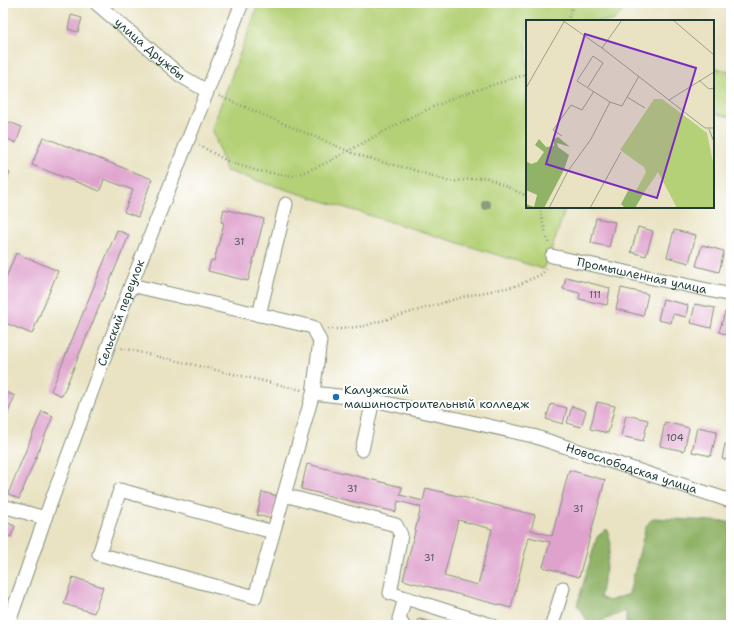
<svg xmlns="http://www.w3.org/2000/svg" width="734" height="628" viewBox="0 0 734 628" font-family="'Shantell Sans',sans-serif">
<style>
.green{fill:#b5d177;stroke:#6a8756}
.forest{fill:#90b368;stroke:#58784e}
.building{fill:#dfa2cd;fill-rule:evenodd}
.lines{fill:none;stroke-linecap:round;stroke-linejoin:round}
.minor-casing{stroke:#84907c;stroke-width:15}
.path{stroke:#84907c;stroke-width:2.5;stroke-dasharray:1 3;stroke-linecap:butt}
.minor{stroke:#fff;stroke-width:13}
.tree{fill:#8e9c7e}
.poi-dot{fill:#1f6fb2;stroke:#fff;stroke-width:1.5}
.labels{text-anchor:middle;stroke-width:4;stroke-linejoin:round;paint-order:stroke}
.number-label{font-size:10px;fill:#4f565a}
.street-label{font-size:12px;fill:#1f3d34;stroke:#fff}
.poi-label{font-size:12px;fill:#1f3d34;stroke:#fff;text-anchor:start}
.inset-road{fill:none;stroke:#98a18a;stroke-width:1}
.view{fill:#7b2cbf;fill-opacity:0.15;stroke:#7b2cbf;stroke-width:2}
.inset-edge{fill:none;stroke:#1f3d34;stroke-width:2}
</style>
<rect width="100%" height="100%" fill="#fff"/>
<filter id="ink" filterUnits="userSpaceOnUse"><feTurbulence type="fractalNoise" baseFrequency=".025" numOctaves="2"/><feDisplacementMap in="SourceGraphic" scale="8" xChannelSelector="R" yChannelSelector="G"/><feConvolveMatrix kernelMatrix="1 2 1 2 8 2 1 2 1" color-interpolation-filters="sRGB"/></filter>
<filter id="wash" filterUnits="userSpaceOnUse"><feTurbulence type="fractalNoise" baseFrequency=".012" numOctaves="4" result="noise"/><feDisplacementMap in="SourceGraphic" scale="16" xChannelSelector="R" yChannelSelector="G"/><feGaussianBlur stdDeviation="0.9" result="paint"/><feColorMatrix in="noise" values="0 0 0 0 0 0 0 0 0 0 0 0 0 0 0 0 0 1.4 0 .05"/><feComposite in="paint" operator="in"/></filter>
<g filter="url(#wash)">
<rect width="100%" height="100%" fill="#e9e3c3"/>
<path class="green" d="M259,3H631L613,21H527V207H566L554,242L543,269L226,171L212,128Z
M713,67L731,72V117L713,113Z"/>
<path class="forest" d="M653,518L731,522V625H626V611L592,625H590L577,605L597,537L607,529L611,544L600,597L609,601L629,594L646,526Z"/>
<g id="blocks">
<path class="building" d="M71,15L82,18L78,32L68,29Z
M3,120L22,127L16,143L3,137Z
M43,137L152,179L138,217L124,212L133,190L104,179L100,191L32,165Z
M3,170L10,173L3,189Z
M224,209L264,219L248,281L208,271L211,260L214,261L224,223L221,222Z
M596,218L615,222L609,247L591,243Z
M638,227L653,231L646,256L631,252Z
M117,230L129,235L62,396L51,391Z
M674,230L696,235L689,263L667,257Z
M702,245L724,251L719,272L696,266Z
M16,253L58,271L32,334L3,322V285Z
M566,277L610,288L607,305L579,299L580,293L563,289Z
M621,288L648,294L643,316L616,309Z
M663,299L688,305L686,317L673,314L671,323L658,320Z
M695,304L715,308L711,328L691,323Z
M725,312L731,314V336L719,332Z
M3,391L15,396L3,424Z
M597,402L615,406L608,433L590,429Z
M551,404L567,408L563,424L546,419Z
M572,406L586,411L581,427L567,423Z
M42,411L53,416L19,499L8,494Z
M626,415L648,420L643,441L621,436Z
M665,422L689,428L684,451L660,446Z
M697,427L717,431L711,456L692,452Z
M725,444L731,445V461L722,459Z
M307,464L402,487L400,495L423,501L426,488L535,515L531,530L552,536L569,470L605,480L579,577L543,567L550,542L529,537L511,608L403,580L421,507L398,501L396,512L301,489ZM458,520L492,529L478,585L444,576Z
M262,492L278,496L272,519L257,515Z
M8,523L15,526L11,537L4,534Z
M73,577L103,587L94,613L64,604Z
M419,619L439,624V625H417Z"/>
</g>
</g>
<g filter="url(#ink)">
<use href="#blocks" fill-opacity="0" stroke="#84907c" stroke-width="1"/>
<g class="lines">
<defs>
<g id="minor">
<path id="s1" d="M96,3L181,76L207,91"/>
<path id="s2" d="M552,256L731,295"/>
<path id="s3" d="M131,285L313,327L320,341L313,393L373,400L533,436L731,501"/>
<path d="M259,315L286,204"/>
<path d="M362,450L373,400"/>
<path d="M284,495L396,525L401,535L390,593L491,625"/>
<path d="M3,506L45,518"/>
<path d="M273,532L120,490L99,554L255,597L313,393"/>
<path id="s4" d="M8,625L45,518L131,285L242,3"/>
<path d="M403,625L399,619L405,598"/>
<path d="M552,625L563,588"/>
</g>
</defs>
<use href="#minor" class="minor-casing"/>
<path class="path" d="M567,21L574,3
M219,96L355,154L389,164L411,169L450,182L485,177L527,196
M199,145L229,162L258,171L294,176L324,164L413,116L458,96L527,74
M539,207L549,245
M328,329H341L364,326L466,296L516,286L542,274L547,267
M121,348L302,390"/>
<use href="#minor" class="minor"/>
</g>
<circle class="tree" cx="486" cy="205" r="5"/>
</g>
<circle class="poi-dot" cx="336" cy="397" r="4"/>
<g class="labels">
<g class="number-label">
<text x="239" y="245">31</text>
<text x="595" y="298">111</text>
<text x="675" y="441">104</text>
<text x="352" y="492">31</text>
<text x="578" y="512">31</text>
<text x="429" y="561">31</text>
</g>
<g class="street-label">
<text dy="4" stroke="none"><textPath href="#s1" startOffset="71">улица Дружбы</textPath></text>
<text dy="4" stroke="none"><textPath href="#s2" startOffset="92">Промышленная улица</textPath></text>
<text dy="4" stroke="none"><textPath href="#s4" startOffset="332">Сельский переулок</textPath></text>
<text dy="4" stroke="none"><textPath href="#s3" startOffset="583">Новослободская улица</textPath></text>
</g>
<g class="poi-label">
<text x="344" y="394">Калужский<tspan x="344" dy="14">машиностроительный колледж</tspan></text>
</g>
</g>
<g transform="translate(526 20)">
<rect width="188" height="188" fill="#e9e3c3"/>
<path d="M128,79H136L181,113L188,147V188H151L132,152L118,173L110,171L120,152L118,147L94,130Z" fill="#b5d177"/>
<path d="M32,117L44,127L31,123L32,127L43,135L38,150L18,188H0V184L8,187L11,175L0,170V141L5,144L11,142L18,132L9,125L13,119L20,127L28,126V119ZM103,169L118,173L109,188H99L95,184Z" fill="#90b368"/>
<path class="inset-road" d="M36,0L76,28L179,108H188M147,0L188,35M76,28L96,0M173,60L183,69L188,68M62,67L77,43L67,36L51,61L84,82M0,68L39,0M101,77L119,88M143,80L188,52M183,109L188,122M36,116L27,110L45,85L56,90L68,71M23,188L42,151L65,119L84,82L96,86L113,56M64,188L95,132"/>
<path class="view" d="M59,14L170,48L131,178L20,144Z"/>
<rect width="188" height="188" class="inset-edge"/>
</g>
<rect width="734" height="628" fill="none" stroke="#fff" stroke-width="16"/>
</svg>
